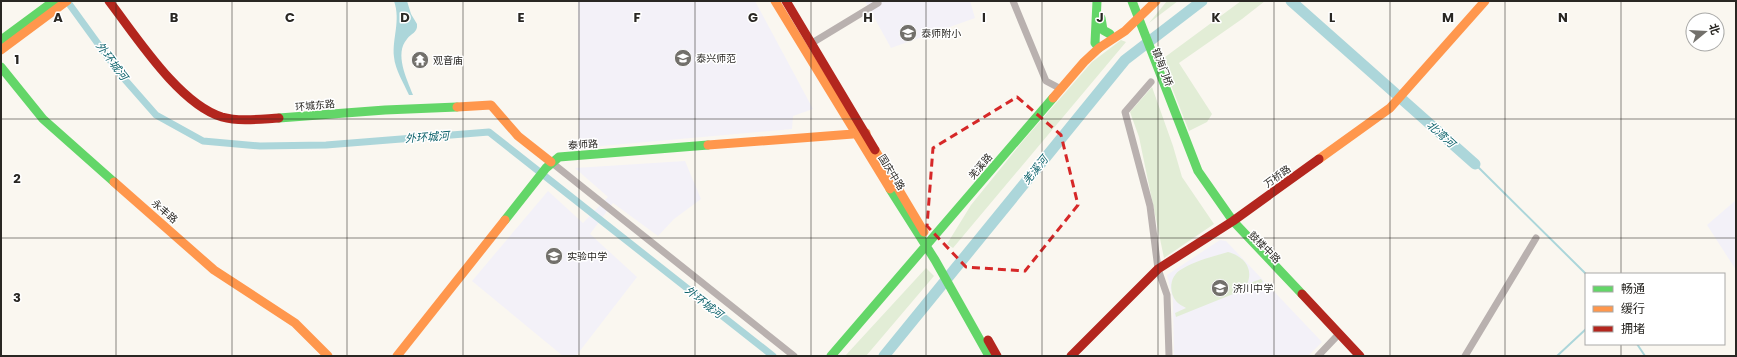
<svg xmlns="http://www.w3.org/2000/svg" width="1737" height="357" viewBox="0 0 1737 357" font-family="Poppins,'Noto Sans SC',sans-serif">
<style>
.education{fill:#f3f1f8}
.green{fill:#e2edd6}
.water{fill:#acd6da}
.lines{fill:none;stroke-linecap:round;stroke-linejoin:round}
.stream{stroke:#acd6da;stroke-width:2}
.canal{stroke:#acd6da;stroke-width:7}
.river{stroke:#acd6da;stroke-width:11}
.street{stroke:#b9b1af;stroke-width:7}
.fast{stroke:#63d668;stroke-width:9}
.slow{stroke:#ff974d;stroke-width:9}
.jam{stroke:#b3261e;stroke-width:9}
.marked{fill:none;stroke:#d62828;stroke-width:3;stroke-dasharray:8 5;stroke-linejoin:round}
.grid{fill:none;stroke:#292723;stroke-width:1;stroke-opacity:0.55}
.labels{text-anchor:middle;stroke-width:3;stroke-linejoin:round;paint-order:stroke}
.poi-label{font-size:10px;fill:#292723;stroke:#fff;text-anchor:start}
.street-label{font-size:10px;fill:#292723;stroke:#fff}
.water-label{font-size:11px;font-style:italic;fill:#0e636c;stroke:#fff}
.grid-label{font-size:13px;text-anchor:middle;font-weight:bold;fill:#292723;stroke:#fff;stroke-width:3;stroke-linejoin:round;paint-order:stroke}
</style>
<rect width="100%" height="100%" fill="#faf7f0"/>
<path class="education" d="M578,1H755L813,109L793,116L792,129L579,148Z
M865,1H970L975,18L891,48Z
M685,161L701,199L674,219L658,236L613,203L590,234L637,277L576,356H563L472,281L548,191L583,223L608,197L575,168Z
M1736,200V270L1707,225Z
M1220,240L1226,241L1322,342L1308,356H1174L1173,300L1167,275Z"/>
<path class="green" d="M1167,1H1178L1149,23Z
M1241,1H1265L1242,19L1179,63L1212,114L1207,122L1189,131L1161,60Z
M1121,40L1126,42L953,248L947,244L971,205L1022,142L1092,62Z
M1152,87L1173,146L1182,177L1214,224L1164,258L1139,137L1130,112Z
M1228,252C1244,256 1254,269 1247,284L1261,279L1263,282L1176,317L1175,313L1186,308C1183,306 1178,304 1176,301C1168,291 1170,275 1182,269C1195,261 1214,256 1228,252Z
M926,268L934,276L866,356H845Z"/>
<path class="water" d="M394,1H407L411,14L417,24C418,33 411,33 407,39C394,54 407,79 413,95H409C404,84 395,69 394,57C392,38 401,21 394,1Z"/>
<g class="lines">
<path class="stream" d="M1475,164L1586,274
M1637,344L1645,356
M1557,356L1586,329"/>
<path class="canal" d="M67,1L120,74L156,115L203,141L260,146L326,145L489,132L773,356"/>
<path class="river" d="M1291,1L1475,164
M884,356L1125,60L1202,1"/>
<path class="street" d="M1013,1L1046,81L1061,89
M812,43L878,3
M1151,82L1125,112L1150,206L1158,269L1167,295L1169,356
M551,162L794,356
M1318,356L1336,337
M1465,356L1536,238"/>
<path class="fast" d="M1097,1L1095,43L1099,48
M1132,1L1198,171L1233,221L1302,294
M1101,18L1103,30L1110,34
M1,40L54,1
M1,67L43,119L114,182
M279,118L385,110L457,107
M890,189L935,260L989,356
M505,220L546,168L559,157L708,145
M831,356L1053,98"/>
<path class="slow" d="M775,1L890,189
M1,50L67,1
M1053,98L1084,62L1099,48L1125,31L1156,1
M457,107L491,105L518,136L551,162
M708,145L866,133
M875,150L924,232
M1319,159L1390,108L1485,1
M114,182L214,270L295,323L328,356
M397,356L505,220"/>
<path class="jam" d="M109,1C136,36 179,104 222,117C240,122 261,119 279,118
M786,1L875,150
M1302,294L1360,356
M988,340L997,356
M1071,356L1158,269L1233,221L1319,159"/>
</g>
<path class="marked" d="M1017,97L1061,135L1078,205L1025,271L966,267L927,226L933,148Z"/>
<path class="grid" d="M116,1V356M232,1V356M347,1V356M463,1V356M579,1V356M695,1V356M811,1V356M926,1V356M1042,1V356M1158,1V356M1274,1V356M1390,1V356M1505,1V356M1621,1V274M1,119H1736M1,238H1736M1621,344V356"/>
<defs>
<symbol id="school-disc" viewBox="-11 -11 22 22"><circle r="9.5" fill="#72706b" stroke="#fff"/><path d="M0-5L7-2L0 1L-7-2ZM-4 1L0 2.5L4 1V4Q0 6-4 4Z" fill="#fff"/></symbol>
<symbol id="temple-disc" viewBox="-11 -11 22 22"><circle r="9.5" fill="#72706b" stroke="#fff"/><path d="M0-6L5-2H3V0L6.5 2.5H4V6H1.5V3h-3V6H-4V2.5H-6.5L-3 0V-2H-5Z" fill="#fff"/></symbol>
</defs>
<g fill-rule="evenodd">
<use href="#school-disc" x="898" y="23" width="20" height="20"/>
<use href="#school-disc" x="673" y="48" width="20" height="20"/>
<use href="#temple-disc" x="410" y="50" width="20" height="20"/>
<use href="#school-disc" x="544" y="246" width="20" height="20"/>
<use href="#school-disc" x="1210" y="278" width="20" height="20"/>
</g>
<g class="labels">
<g class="poi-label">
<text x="921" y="37">泰师附小</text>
<text x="696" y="62">泰兴师范</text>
<text x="433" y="64">观音庙</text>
<text x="567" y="260">实验中学</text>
<text x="1233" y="292">济川中学</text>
</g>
<g class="street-label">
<text transform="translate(1163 67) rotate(69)" y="4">镇海门桥</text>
<text transform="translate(315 105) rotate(-5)" y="4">环城东路</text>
<text transform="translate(583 144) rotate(-4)" y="4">泰师路</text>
<text transform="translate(980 166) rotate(-49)" y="4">羌溪路</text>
<text transform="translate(892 172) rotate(58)" y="4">国庆中路</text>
<text transform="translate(1277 176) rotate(-36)" y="4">万桥路</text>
<text transform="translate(165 211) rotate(41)" y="4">永丰路</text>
<text transform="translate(1265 247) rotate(45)" y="4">鼓楼中路</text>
</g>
<g class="water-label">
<text transform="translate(112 61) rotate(53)" y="4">外环城河</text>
<text transform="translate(1441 134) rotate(42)" y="4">北湾河</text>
<text transform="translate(427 137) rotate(-4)" y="4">外环城河</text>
<text transform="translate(1035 170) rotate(-51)" y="4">羌溪河</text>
<text transform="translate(704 302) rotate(38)" y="4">外环城河</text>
</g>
</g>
<g class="grid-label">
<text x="58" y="22">A</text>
<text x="174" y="22">B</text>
<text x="290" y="22">C</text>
<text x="405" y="22">D</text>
<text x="521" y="22">E</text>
<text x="637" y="22">F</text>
<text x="753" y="22">G</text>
<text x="868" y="22">H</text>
<text x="984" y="22">I</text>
<text x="1100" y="22">J</text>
<text x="1216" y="22">K</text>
<text x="1332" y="22">L</text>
<text x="1448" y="22">M</text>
<text x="1563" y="22">N</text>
<text x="17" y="64">1</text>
<text x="17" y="183">2</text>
<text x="17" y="302">3</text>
</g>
<rect width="1737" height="357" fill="none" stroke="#292723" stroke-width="4"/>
<rect x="1585" y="273" width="140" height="72" fill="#ffffff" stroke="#a9a9a7"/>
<rect x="1593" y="286" width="20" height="6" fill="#63d668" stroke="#a9a9a7"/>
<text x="1621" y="293" font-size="12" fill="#292723">畅通</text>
<rect x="1593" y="306" width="20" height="6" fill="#ff974d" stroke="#a9a9a7"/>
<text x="1621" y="313" font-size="12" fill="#292723">缓行</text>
<rect x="1593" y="326" width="20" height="6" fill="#b3261e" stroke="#a9a9a7"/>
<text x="1621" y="333" font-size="12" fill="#292723">拥堵</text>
<g transform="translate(1705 32) rotate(72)"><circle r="19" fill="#ffffff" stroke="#a9a9a7"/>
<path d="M0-3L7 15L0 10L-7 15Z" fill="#72706b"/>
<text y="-6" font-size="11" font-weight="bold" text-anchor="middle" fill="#292723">北</text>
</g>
</svg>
